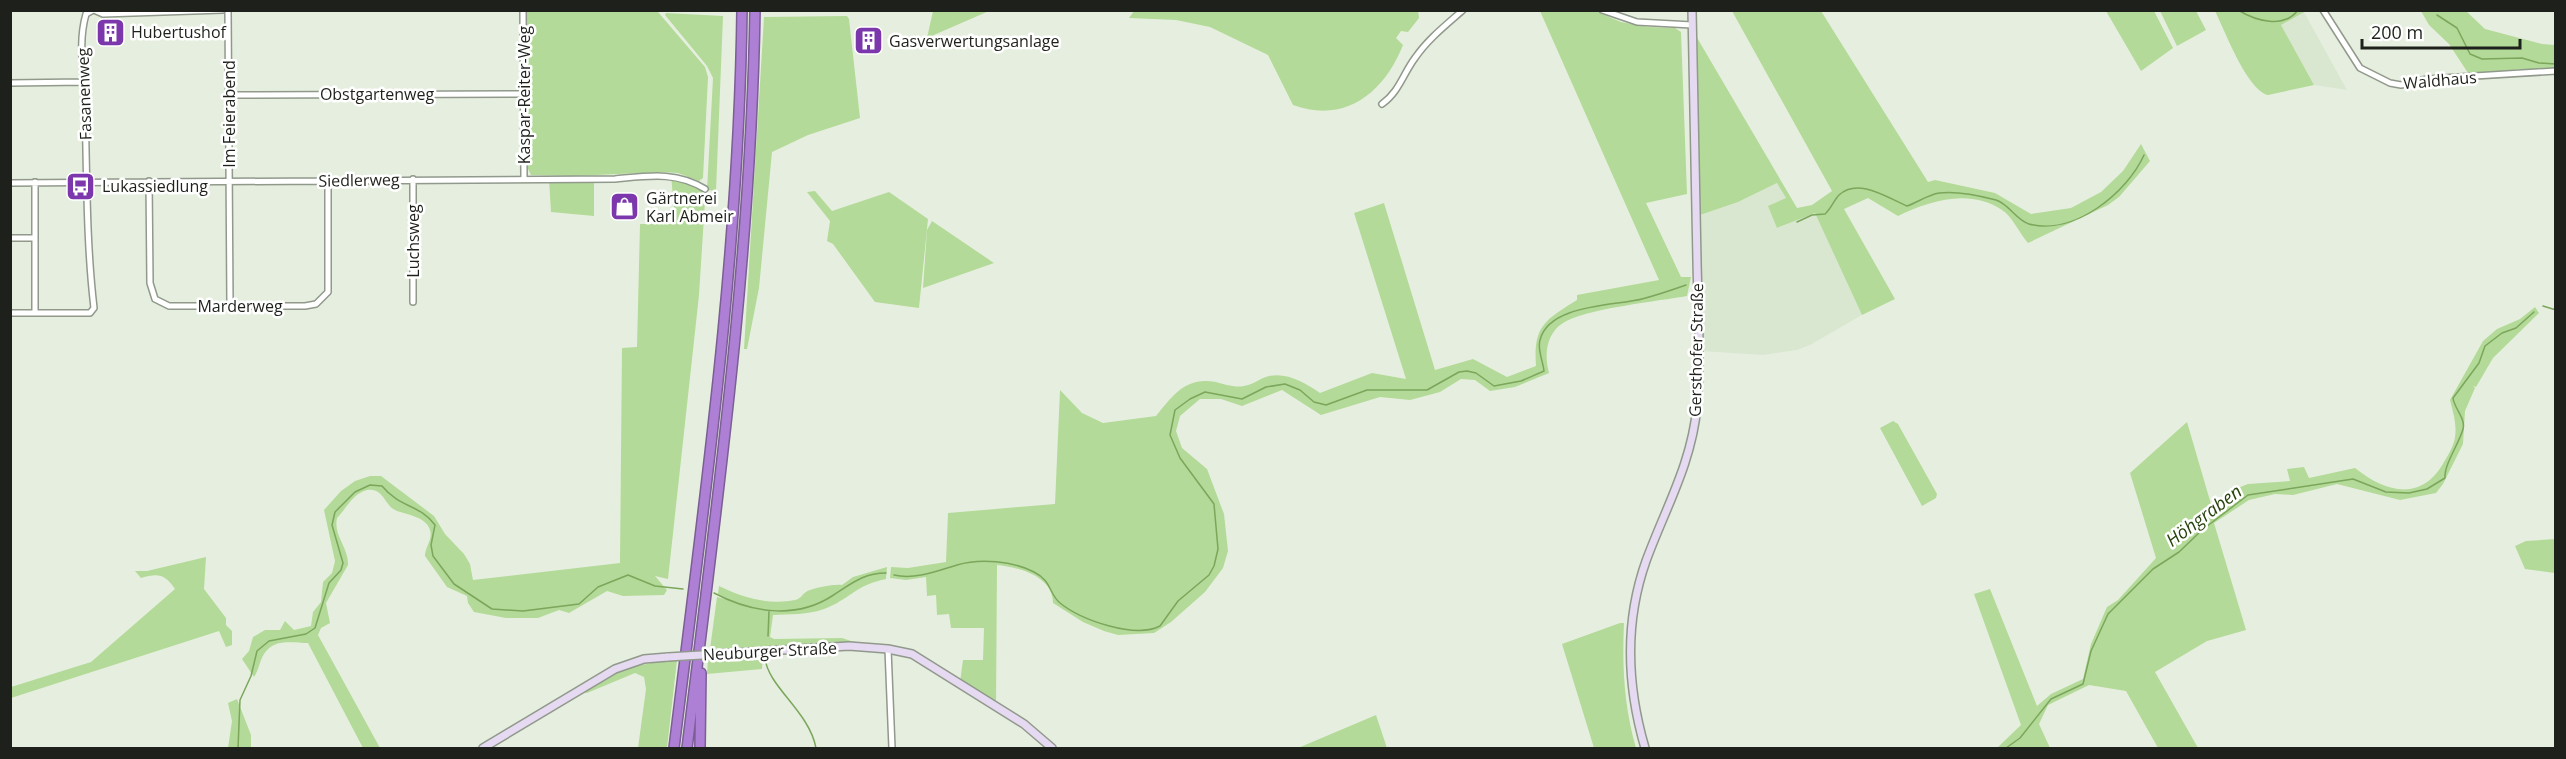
<svg xmlns="http://www.w3.org/2000/svg" width="2566" height="759" viewBox="0 0 2566 759" font-family="'Open Sans',sans-serif">
<style>
.built{fill:#d9e7d0}
.green{fill:#b3da98}
.lines{fill:none;stroke-linecap:round;stroke-linejoin:round}
.stream{stroke:#7ba65b;stroke-width:1.5}
.street-casing{stroke:#90998b;stroke-width:8}
.secondary-casing{stroke:#90998b;stroke-width:10}
.highway-casing{stroke:#7b5e94;stroke-width:12}
.street{stroke:#fff;stroke-width:5}
.secondary{stroke:#e6d9f2;stroke-width:7}
.highway{stroke:#ad7fd5;stroke-width:9}
.secondary-bridge-casing{stroke:#90998b;stroke-width:10;stroke-linecap:butt}
.secondary-bridge{stroke:#e6d9f2;stroke-width:7}
.labels{text-anchor:middle;stroke-width:5;stroke-linejoin:round;paint-order:stroke}
.poi-label{font-size:16px;fill:#1e211b;stroke:#fff;text-anchor:start}
.street-label{font-size:16px;fill:#1e211b;stroke:#fff}
.water-label{font-size:18px;font-style:italic;fill:#27430d;stroke:#fff}
</style>
<rect width="100%" height="100%" fill="#e6efdf"/>
<path class="built" d="M2304,12L2347,90L2314,85L2281,25Z
M1777,183L1786,198L1778,228L1815,212L1862,315L1810,345L1797,350L1763,355L1701,351L1700,215L1738,202Z"/>
<path class="green" d="M629,10L658,12L705,67L708,77L703,178L699,181L678,173L663,172L573,176L531,175L528,169L526,11Z
M933,11V10L989,11L927,38Z
M1134,11L1418,10L1419,18L1408,32L1401,31L1396,38L1403,45C1384,93 1345,124 1293,105L1268,55L1210,27L1176,20L1129,18Z
M1540,11H1595L1621,22L1648,27L1675,28L1681,32L1687,194L1646,203L1681,277H1691L1687,296C1659,301 1584,309 1563,323C1546,334 1544,355 1549,373L1515,387L1490,391L1475,380L1461,379L1440,392L1410,400L1380,397L1321,415L1282,390L1242,406L1221,399H1200L1180,416L1176,431L1182,448L1207,469L1224,514L1228,551L1223,568L1205,592L1171,622L1154,633L1118,635L1104,631L1083,622L1053,603C1053,576 1018,567 997,565L996,705L960,682L963,660H983L984,628H951L949,614L937,615L936,595L927,596L926,577L906,580L890,578L891,567L908,568L946,562L948,513L1055,504L1060,390L1082,413L1103,423L1156,416C1173,395 1186,376 1216,382C1224,384 1235,388 1244,386C1253,385 1260,378 1269,376C1287,372 1306,383 1320,393L1372,373L1406,379L1354,213L1384,203L1435,370L1473,359L1507,377L1536,366C1533,326 1545,320 1577,300V295L1659,280Z
M1732,11H1821L1928,182L1935,180L1995,193L2031,214L2071,208L2101,192L2123,171L2141,144L2150,161L2119,197L2108,205L2028,243C2020,234 2012,216 2002,210C1969,188 1929,201 1898,216L1868,198L1844,209L1895,299L1862,315L1815,213L1777,228L1768,206L1786,198L1777,183L1738,202L1700,215L1696,36L1797,208L1812,205L1832,191Z
M2106,11H2154L2173,48L2141,71Z
M2160,11H2196L2206,30L2177,46Z
M2215,11H2306L2281,25L2314,85L2268,95C2247,90 2225,31 2215,11Z
M2421,11H2466L2485,29L2542,44L2555,45V69H2520L2470,76L2449,44L2429,25Z
M666,13L723,16L716,191L707,190L713,78L707,66L665,15Z
M847,16L849,19L860,118L808,135L772,152L759,288L747,349H744L764,17Z
M671,175L705,189V201L699,295L668,579L655,576L667,590L664,595L623,596L607,591L569,613L559,610L538,618H506L474,612L468,603L467,596L447,587L425,556C425,547 433,539 430,530C426,516 406,515 395,510C384,504 383,487 367,490C353,493 346,509 337,518C333,536 349,548 348,565L326,603L330,623L321,628L318,635L380,748H363L308,643C292,643 274,638 264,654C259,662 259,670 254,677L242,659L249,651L253,637L265,630H280L285,621L294,630L311,626L313,612L321,602L323,582L332,573L335,561L324,510L341,491L355,481L370,476H381L434,516L445,534L464,554L470,564L473,580L620,563L622,348L637,347L640,224H671L675,219Z
M549,179L594,181V216L551,212Z
M815,191L832,211L889,192L928,219L919,308L875,302L833,244L827,241L830,221L807,192Z
M932,221L991,261L994,263L923,288L927,230Z
M2535,307L2539,313L2493,358L2476,387L2473,386L2475,388L2465,411L2463,444L2443,484L2436,493L2400,500L2337,484L2293,495L2275,494L2249,500L2214,523L2246,630L2207,641L2155,672L2198,748H2158L2126,691L2089,685L2048,705L2039,724L2050,748H1997L2021,725L1974,594L1990,589L2037,706L2051,694L2083,679L2091,644L2107,607L2118,600L2156,558L2130,473L2187,422L2213,511L2230,491L2248,484L2290,481L2287,469L2304,467L2309,478L2355,468C2386,493 2422,502 2444,462C2448,455 2454,446 2455,437C2457,425 2453,412 2450,400L2483,341L2497,329L2520,319Z
M1893,421L1898,424L1937,494L1936,498L1922,506L1880,428Z
M2555,539V573L2525,569L2515,546L2526,541Z
M206,557L204,589L226,618V625L232,631V645L226,647L219,631L11,698V687L91,662L175,589C165,574 158,573 141,578L135,571H147Z
M887,567L886,579C855,585 849,600 824,609C808,615 789,614 773,615L770,637L774,639L842,638L857,643L710,649L717,597L729,600L718,594L719,586C743,598 769,605 795,600C801,599 802,594 806,592C812,588 835,584 842,585L853,577Z
M1620,623H1624C1622,667 1624,706 1636,748H1594L1562,644Z
M763,654L762,669L707,674L708,658Z
M677,660L667,748H638L646,689L644,677L635,673L587,693L577,692C611,672 637,663 677,660Z
M237,699L251,735V748H228L232,721L228,703Z
M1376,715L1387,748H1298Z"/>
<g class="lines">
<path class="stream" d="M2238,10C2256,21 2284,29 2298,10
M2437,15L2457,28L2470,54L2482,59L2522,58L2539,63L2556,64
M1797,222L1812,215L1825,214C1831,209 1834,200 1839,195C1858,177 1888,198 1907,206C1916,203 1923,198 1932,195C1948,189 1980,196 1996,200C2009,204 2016,220 2029,224C2074,236 2127,193 2144,155
M2543,306L2556,310
M894,575C915,580 937,571 957,565C980,558 1013,561 1034,572C1052,581 1049,594 1060,603C1081,620 1135,639 1160,626L1178,601L1209,575L1214,566L1218,549L1214,504L1180,458L1170,435L1175,410L1190,399L1205,392L1242,399L1266,387L1285,384L1300,390L1314,402L1326,405L1367,390H1427L1459,372L1467,371L1476,373L1494,386L1521,381L1544,371C1543,361 1537,349 1540,340C1549,304 1615,306 1642,299C1657,295 1672,290 1686,285
M714,593C750,612 795,620 832,596C851,584 863,573 886,573
M768,636L769,611
M765,658C768,687 809,711 816,748
M238,748L240,700L251,676L257,651L269,641L306,634L315,628L329,583L341,570L343,563L332,525L335,512L355,492L370,485L382,486C400,508 421,505 435,525L431,545L433,556L454,584L492,609L523,611L579,604L598,587L628,575L655,586L683,589
M2006,748L2020,738L2051,699L2083,684L2091,651L2108,614L2153,569L2179,552L2202,530L2248,495L2353,479L2386,492L2409,493L2427,489L2445,478C2444,464 2459,444 2463,429C2466,419 2454,408 2453,398L2479,363L2485,346L2502,333L2516,328L2534,312"/>
<defs>
<path id="street" d="M94,10L103,14L223,10
M228,10L230,306
M523,10L524,179
M1602,10L1637,22L1692,25
M2323,10L2360,68L2390,83L2401,85L2427,79L2556,71
M10,83L84,82
M230,95L524,94
M1382,104C1399,92 1403,74 1415,58C1428,39 1446,25 1463,10
M149,181L150,283L155,299L169,306H305L316,304L328,292V180
M35,182V313
M10,183L615,179C648,176 676,171 705,189
M10,238H34
M413,302V179
M10,313H90L94,308C86,240 87,173 85,106C85,74 77,46 86,14L93,10
M888,649L892,748"/>
<path id="secondary" d="M718,654L849,646L888,649L912,654L1024,724L1052,748
M483,748L615,669L644,659L668,657
M1645,748C1627,686 1624,623 1646,561C1665,509 1692,463 1697,406C1701,358 1698,309 1697,261C1696,177 1693,94 1692,10"/>
<path id="highway" d="M674,748C704,503 739,258 742,10
M687,748C717,503 751,258 755,10
M700,748L701,673"/>
</defs>
<use href="#street" class="street-casing"/>
<use href="#secondary" class="secondary-casing"/>
<use href="#highway" class="highway-casing"/>
<use href="#street" class="street"/>
<use href="#secondary" class="secondary"/>
<use href="#highway" class="highway"/>
<defs>
<path id="secondary-bridge" d="M668,657L718,654"/>
</defs>
<use href="#secondary-bridge" class="secondary-bridge-casing"/>
<use href="#secondary-bridge" class="secondary-bridge"/>
</g>
<defs>
<symbol id="building-square" viewBox="-11 -11 22 22"><rect x="-9" y="-9" width="18" height="18" rx="4" fill="#7b37ab" stroke="#fff"/><path d="M-4-6H4V6H1V3H-1V6H-4ZM-2.5-4.3h1.7v1.8h-1.7ZM.8-4.3h1.7v1.8H.8ZM-2.5-1h1.7V.8h-1.7ZM.8-1h1.7V.8H.8Z" fill="#fff"/></symbol>
<symbol id="bus-square" viewBox="-11 -11 22 22"><rect x="-9" y="-9" width="18" height="18" rx="4" fill="#7b37ab" stroke="#fff"/><path d="M-5-6H5V4H4V6H2V4H-2V6H-4V4H-5ZM-3.5-4V0h7V-4ZM-3.5 1.2v1.5H-2V1.2ZM2 1.2v1.5H3.5V1.2Z" fill="#fff"/></symbol>
<symbol id="shop-square" viewBox="-11 -11 22 22"><rect x="-9" y="-9" width="18" height="18" rx="4" fill="#7b37ab" stroke="#fff"/><path d="M-5-2.5h2.3a2.7 3.5 0 0 1 5.4 0H5L5.5 6h-11ZM-1.5-2.5h3a1.5 2.3 0 0 0-3 0Z" fill="#fff"/></symbol>
</defs>
<g fill-rule="evenodd">
<use href="#building-square" x="94" y="16" width="33" height="33"/>
<use href="#building-square" x="852" y="24" width="33" height="33"/>
<use href="#bus-square" x="64" y="170" width="33" height="33"/>
<use href="#shop-square" x="608" y="190" width="33" height="33"/>
</g>
<g class="labels">
<g class="poi-label">
<text x="131" y="38">Hubertushof</text>
<text x="889" y="47">Gasverwertungsanlage</text>
<text x="102" y="192">Lukassiedlung</text>
<text x="646" y="204">Gärtnerei<tspan x="646" dy="18">Karl Abmeir</tspan></text>
</g>
<g class="street-label">
<text transform="translate(2440 80) rotate(-5)" y="6">Waldhaus</text>
<text transform="translate(84 94) rotate(-92)" y="6">Fasanenweg</text>
<text x="377" y="100">Obstgartenweg</text>
<text transform="translate(524 95) rotate(-90)" y="6">Kaspar-Reiter-Weg</text>
<text transform="translate(229 114) rotate(-90)" y="6">Im Feierabend</text>
<text transform="translate(359 180) rotate(-1)" y="6">Siedlerweg</text>
<text transform="translate(413 241) rotate(-90)" y="6">Luchsweg</text>
<text x="240" y="312">Marderweg</text>
<text transform="translate(1696 350) rotate(-89)" y="6">Gersthofer Straße</text>
<text transform="translate(770 651) rotate(-3)" y="6">Neuburger Straße</text>
</g>
<g class="water-label">
<text transform="translate(2204 516) rotate(-37)" y="6">Höhgraben</text>
</g>
</g>
<rect width="2566" height="759" fill="none" stroke="#1e211b" stroke-width="24"/>
<path d="M2362 39v9h158v-9" fill="none" stroke="#1e211b" stroke-width="3"/>
<text x="2371" y="39" font-size="18" fill="#1e211b" stroke="#ffffff" stroke-width="4.5" paint-order="stroke">200 m</text>
</svg>
